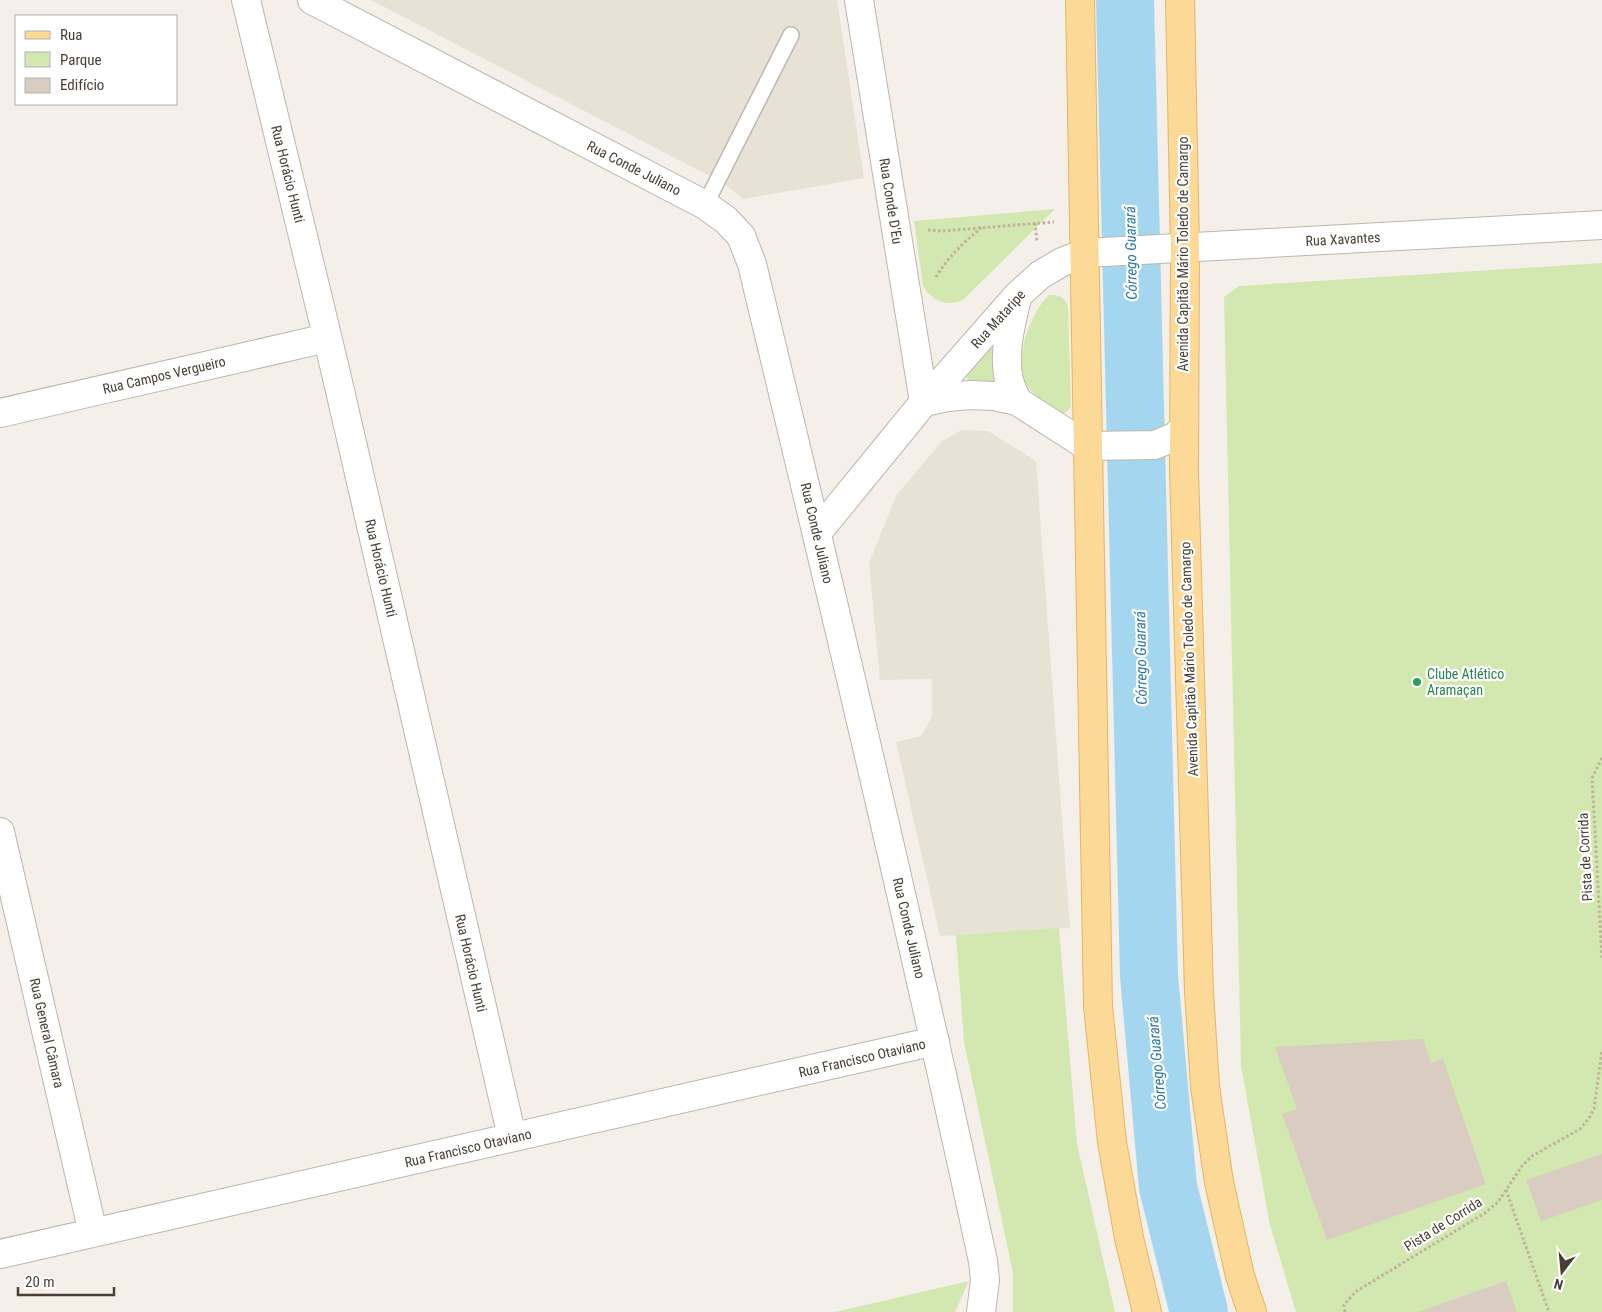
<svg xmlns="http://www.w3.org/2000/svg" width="1602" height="1312" viewBox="0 0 1602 1312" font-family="'Roboto Condensed',sans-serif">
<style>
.residential{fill:#e8e1d6}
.green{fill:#d3e8b1}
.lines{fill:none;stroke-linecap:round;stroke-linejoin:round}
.river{stroke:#a4d6f0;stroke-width:58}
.building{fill:#d8cdc0}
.service-casing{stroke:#bfb6aa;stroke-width:18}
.minor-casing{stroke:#bfb6aa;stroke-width:30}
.tertiary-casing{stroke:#bfb6aa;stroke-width:30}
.primary-casing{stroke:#e3b566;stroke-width:30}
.path{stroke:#c1b19b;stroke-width:3;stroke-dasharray:2.5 2.5;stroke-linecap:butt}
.service{stroke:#fff;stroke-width:15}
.minor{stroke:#fff;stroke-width:28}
.tertiary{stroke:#fff;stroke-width:28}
.primary{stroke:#fdd997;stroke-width:28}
.leisure-dot{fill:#2e9e5b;stroke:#fff;stroke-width:2}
.labels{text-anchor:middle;stroke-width:4.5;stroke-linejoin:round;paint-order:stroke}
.street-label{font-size:14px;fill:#473f36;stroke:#fff}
.leisure-label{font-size:14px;fill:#27864d;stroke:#fff;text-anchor:start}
.water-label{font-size:15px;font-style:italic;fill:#2d78a3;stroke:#fff}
</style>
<rect width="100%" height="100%" fill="#f4efe8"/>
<path class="residential" d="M371,0H837L864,178L743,199L723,183Z
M962,430L988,431L1036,461L1070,928L940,936L896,742L921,736L932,717V679L880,680L869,563L896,496L942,441Z"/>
<path class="green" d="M1055,209L963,300C948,307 931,301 923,286L914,221Z
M1602,263V1312H1296L1270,1225L1241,1066L1224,297L1239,286Z
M1049,295C1060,295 1065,297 1068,307L1071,406C1068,412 1065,413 1059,414C1047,404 1032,395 1025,382C1014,357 1031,312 1049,295Z
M991,347L994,351L995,382L991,385C981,385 970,387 966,376L967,371L986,348Z
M1059,928L1077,1144L1115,1312H1013V1273L964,1042L956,935Z
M969,1281L955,1312H835Z"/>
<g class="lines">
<path class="river" d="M1125,0L1149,976L1168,1187L1199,1312"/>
</g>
<path class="building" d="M1423,1039L1431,1063L1443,1059L1486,1184L1327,1240L1282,1114L1297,1109L1275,1047Z
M1602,1154V1200L1541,1221L1526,1180Z
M1506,1281L1517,1312H1418Z"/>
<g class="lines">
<defs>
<path id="service" d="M705,205L791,35"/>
<path id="minor" d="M246,0L335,369L512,1137
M859,0L924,402
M0,413L327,338
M0,832L93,1233
M0,1254L935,1041"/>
<path id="tertiary" d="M312,0L705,205L726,220L741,236L752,264C832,596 911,928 983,1261L985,1280L981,1312
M1017,298C1011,323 1004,349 1008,375C1009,384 1014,393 1017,401
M924,402L947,397L970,395L994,396L1017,401L1087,446L1155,445L1176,436L1184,427
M817,533L924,402L1018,295L1040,275L1062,262L1085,253L1602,225"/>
<path id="primary" d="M1080,0L1098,1006L1112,1142L1129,1238L1147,1312
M1180,0L1185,247L1184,470L1199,991L1205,1087L1219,1182L1240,1276L1252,1312"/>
</defs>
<use href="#service" class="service-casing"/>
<use href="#minor" class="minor-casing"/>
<use href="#tertiary" class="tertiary-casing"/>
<use href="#primary" class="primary-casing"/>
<path class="path" d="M1035,223L1037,242
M928,230L942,231L1054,222
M936,277C948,257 964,242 982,227
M1602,758L1592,778L1602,958
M1506,1190L1549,1312
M1345,1312L1344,1305L1355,1292L1485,1213L1498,1202L1522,1166L1532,1156L1580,1129L1589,1118L1594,1109L1602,1050"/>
<use href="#service" class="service"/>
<use href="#minor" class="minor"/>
<use href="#tertiary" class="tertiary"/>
<use href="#primary" class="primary"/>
</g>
<circle class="leisure-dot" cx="1417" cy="682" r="5"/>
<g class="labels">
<g class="street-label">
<text transform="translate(634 168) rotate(27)" y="5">Rua Conde Juliano</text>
<text transform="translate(288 174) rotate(76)" y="5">Rua Horácio Hunti</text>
<text transform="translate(891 201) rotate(81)" y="5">Rua Conde D'Eu</text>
<text transform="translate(1343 239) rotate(-3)" y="5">Rua Xavantes</text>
<text transform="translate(1183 254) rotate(-90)" y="5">Avenida Capitão Mário Toledo de Camargo</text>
<text transform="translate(998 319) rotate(-48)" y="5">Rua Mataripe</text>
<text transform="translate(164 375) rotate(-13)" y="5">Rua Campos Vergueiro</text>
<text transform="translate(817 533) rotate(77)" y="5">Rua Conde Juliano</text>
<text transform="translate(381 568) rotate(77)" y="5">Rua Horácio Hunti</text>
<text transform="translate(1189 659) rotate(-92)" y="5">Avenida Capitão Mário Toledo de Camargo</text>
<text transform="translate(1585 857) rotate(-93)" y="5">Pista de Corrida</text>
<text transform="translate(909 928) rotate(77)" y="5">Rua Conde Juliano</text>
<text transform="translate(471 963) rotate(77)" y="5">Rua Horácio Hunti</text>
<text transform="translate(47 1033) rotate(77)" y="5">Rua General Câmara</text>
<text transform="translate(862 1058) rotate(-13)" y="5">Rua Francisco Otaviano</text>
<text transform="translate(468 1148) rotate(-13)" y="5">Rua Francisco Otaviano</text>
<text transform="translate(1443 1224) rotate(-32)" y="5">Pista de Corrida</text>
</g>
<g class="leisure-label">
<text x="1427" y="679">Clube Atlético<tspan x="1427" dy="16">Aramaçan</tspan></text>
</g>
<g class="water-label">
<text transform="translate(1131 253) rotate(-91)" y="5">Córrego Guarará</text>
<text transform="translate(1141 658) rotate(-91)" y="5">Córrego Guarará</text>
<text transform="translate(1157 1063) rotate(-95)" y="5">Córrego Guarará</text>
</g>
</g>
<rect x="15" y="15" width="162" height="90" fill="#ffffff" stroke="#b5b2af"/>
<rect x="25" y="31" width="25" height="8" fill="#fdd997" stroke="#b5b2af"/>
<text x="60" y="40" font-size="15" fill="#473f36">Rua</text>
<rect x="25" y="52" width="25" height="15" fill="#d3e8b1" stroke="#b5b2af"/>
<text x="60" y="65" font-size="15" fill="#473f36">Parque</text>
<rect x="25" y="78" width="25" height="15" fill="#d8cdc0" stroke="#b5b2af"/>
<text x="60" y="90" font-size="15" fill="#473f36">Edifício</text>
<g transform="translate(1562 1272) rotate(196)" stroke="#ffffff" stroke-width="4" paint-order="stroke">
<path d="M0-4L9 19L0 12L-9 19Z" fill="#473f36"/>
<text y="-8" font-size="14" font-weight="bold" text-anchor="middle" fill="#473f36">N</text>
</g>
<path d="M18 1287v8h96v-8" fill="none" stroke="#473f36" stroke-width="2.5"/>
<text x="25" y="1287" font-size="15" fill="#473f36" stroke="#ffffff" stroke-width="4" paint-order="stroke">20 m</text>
</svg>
